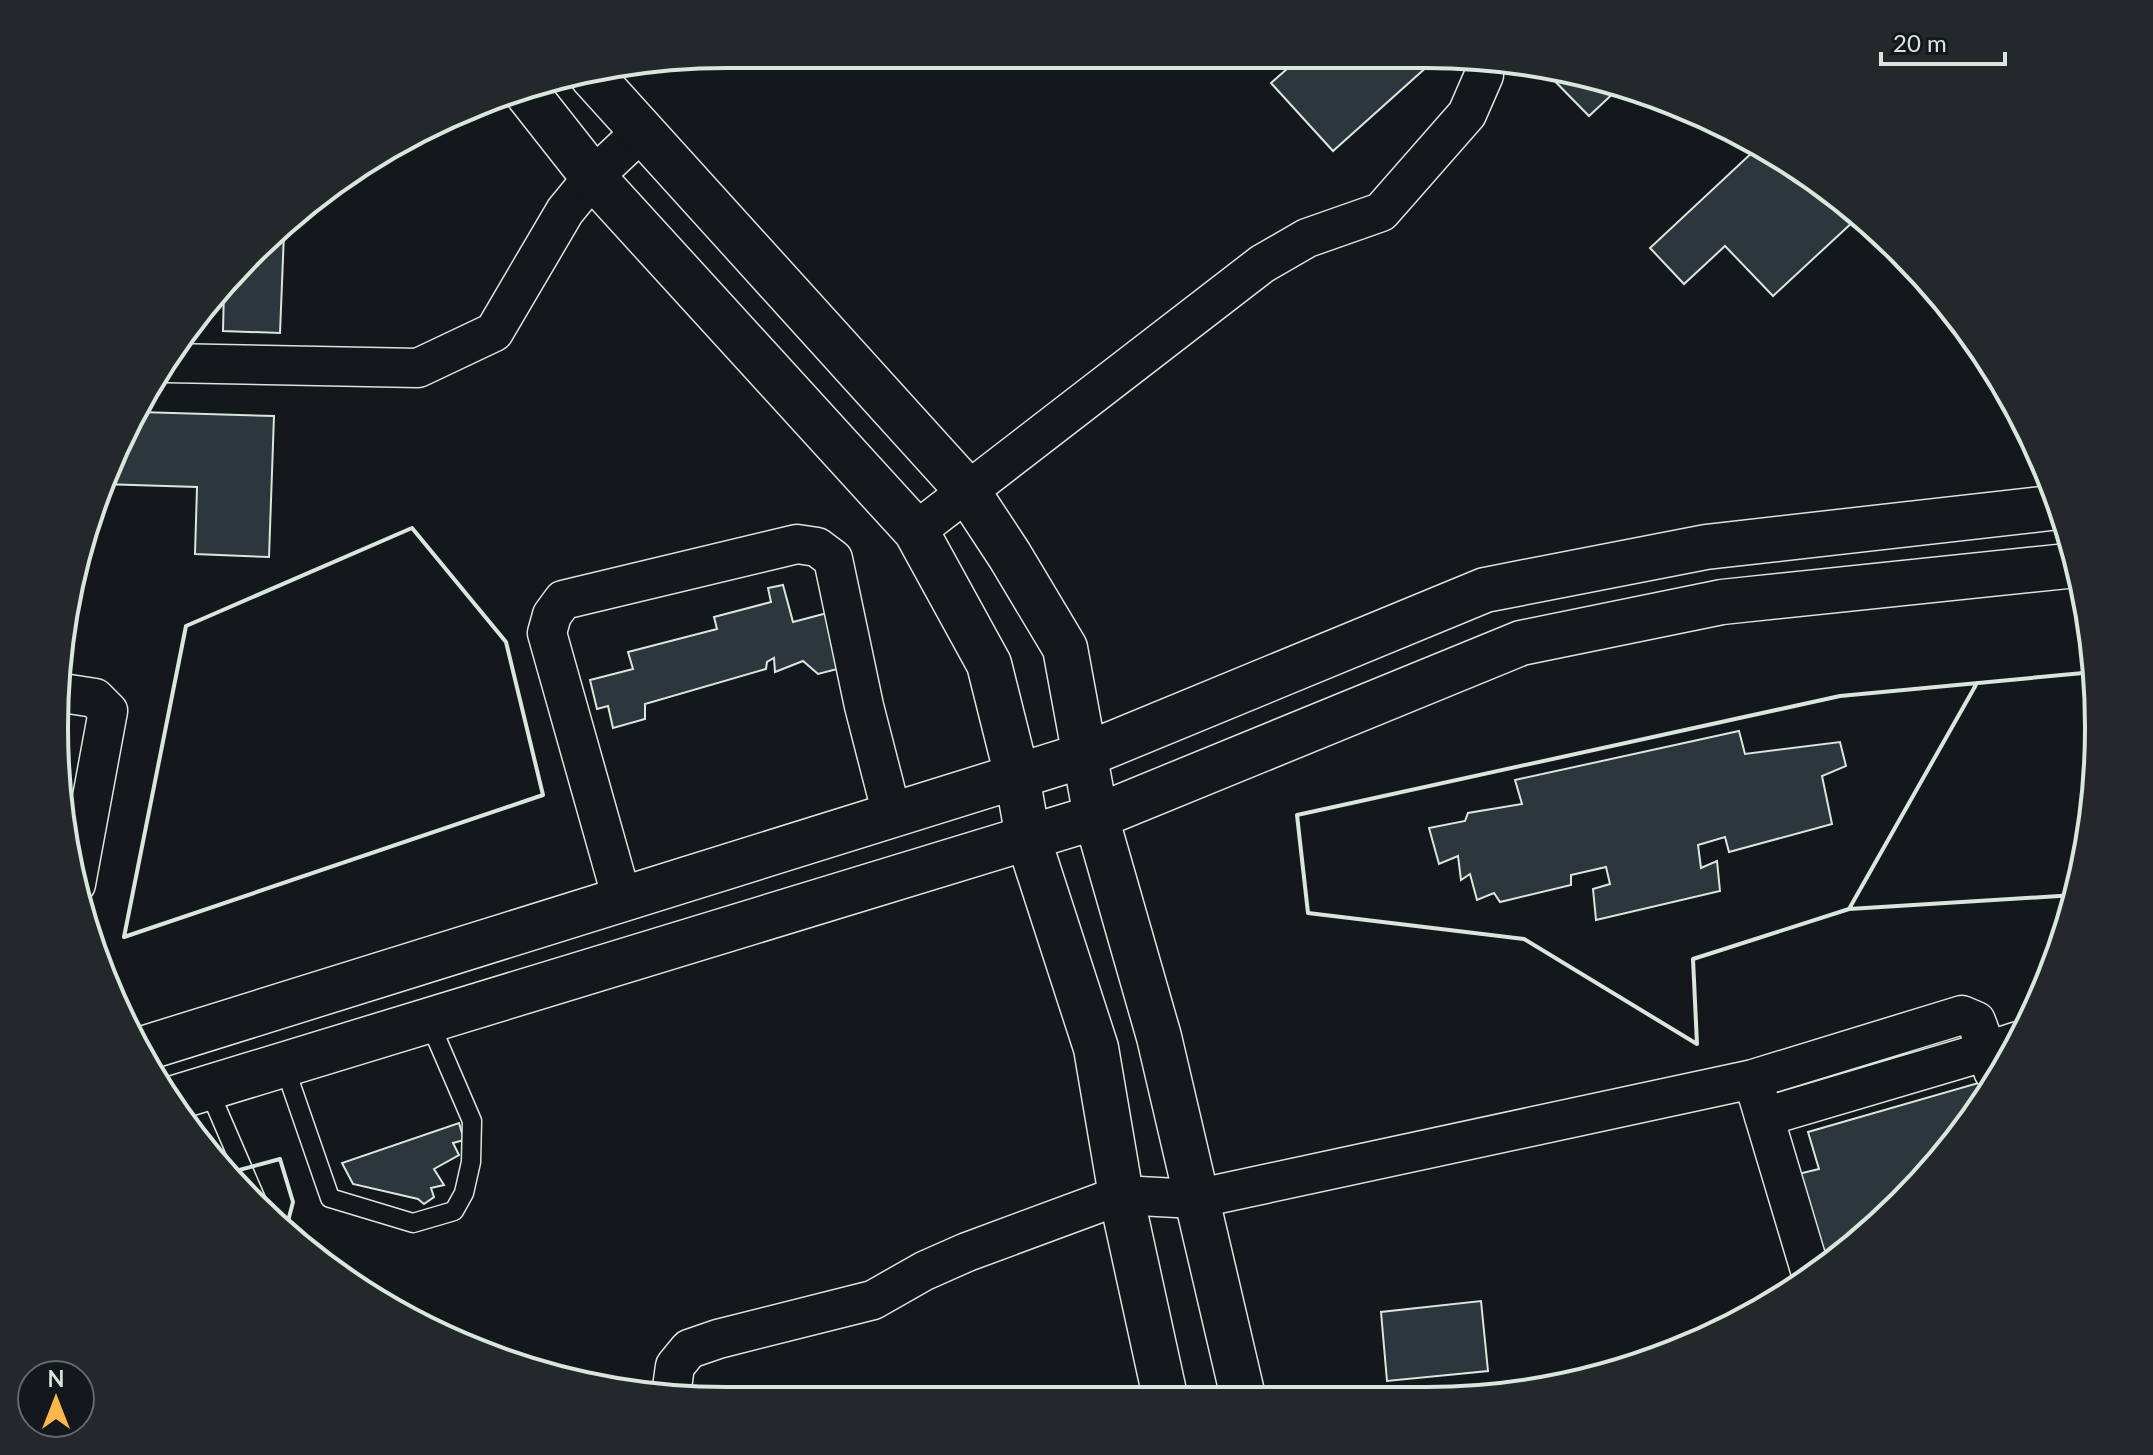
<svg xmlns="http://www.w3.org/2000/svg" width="2153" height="1455" viewBox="0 0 2153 1455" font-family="Lato,sans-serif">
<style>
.building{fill:#2c363c;stroke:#d8e6dc;stroke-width:2}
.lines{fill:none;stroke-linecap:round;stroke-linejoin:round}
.service-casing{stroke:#d8e6dc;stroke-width:21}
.minor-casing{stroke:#d8e6dc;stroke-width:41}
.tertiary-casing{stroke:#d8e6dc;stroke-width:47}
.service{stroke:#14181c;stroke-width:18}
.minor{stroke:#14181c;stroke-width:38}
.tertiary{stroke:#14181c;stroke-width:44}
.wall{stroke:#d8e6dc;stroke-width:4}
.rim{fill:none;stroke:#d8e6dc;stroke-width:4}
</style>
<rect width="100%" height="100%" fill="#14181c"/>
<path class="building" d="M1304,54H1426L1440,55L1333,151L1271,83Z
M1539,65L1556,67L1619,88L1589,116Z
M1757,148L1856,219L1773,296L1725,246L1684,284L1650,248Z
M284,233L280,333L223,331L224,289Z
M139,412L274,416L269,557L195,554L197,487L102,484L105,470Z
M783,585L793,622L831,612L845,667L818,674L803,661L775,672L774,658L767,662L766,669L645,704V719L613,728L608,706L597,709L590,680L633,669L628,652L717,629L714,617L771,602L768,588Z
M74,602L73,645H64Z
M58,719L68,720L62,778Z
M1739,731L1745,754L1840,742L1846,766L1822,776L1832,824L1729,852L1725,837L1698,845L1701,868L1717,861L1720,891L1596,920L1593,889L1610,884L1606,867L1571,875V885L1500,902L1494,893L1477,900L1470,874L1461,880L1458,856L1439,864L1429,828L1465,821L1468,813L1522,804L1515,780Z
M1999,1077L1986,1101L1909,1195L1903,1197L1902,1203L1822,1270L1794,1175L1819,1169L1808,1132Z
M459,1123L464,1140L453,1143L459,1155L434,1169L444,1185L431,1188L434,1197L424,1204L418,1199L353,1184L342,1163Z
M1481,1301L1488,1371L1387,1381L1381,1312Z"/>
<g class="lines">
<defs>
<path id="service" d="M284,1065L330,1198L413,1223L454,1211L464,1193L471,1162L472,1121L429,1021
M208,1088L261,1211"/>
<path id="minor" d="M167,363L418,368L494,332L565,211L593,177L642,131
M916,531L1262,264L1307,238L1381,212L1467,114L1484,75V60
M56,692L95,698L108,711L76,884
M622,899L547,633L552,615L563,600L797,544L817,547L833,559L864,706L892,815
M1757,1093L1812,1277
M1764,1117L1987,1051L1993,1071
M671,1395L675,1366L689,1349L718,1339L873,1300L924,1271L967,1252L1121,1195L1195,1199L1753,1079L1962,1015L1976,1021L1987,1051L2018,1041"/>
<path id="tertiary" d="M592,76L966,489L1010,556L1065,648L1096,817L1159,1037L1244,1401
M523,88L593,177L916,531L989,664L1017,776L1028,838L1096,1048L1121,1195L1166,1401
M139,1050L1085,755L1485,590L1706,547L2059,507
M171,1099L1096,817L1521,643L1722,602L2077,565"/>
</defs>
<use href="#service" class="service-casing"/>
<use href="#minor" class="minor-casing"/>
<use href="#tertiary" class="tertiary-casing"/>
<use href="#service" class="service"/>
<use href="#minor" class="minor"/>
<use href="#tertiary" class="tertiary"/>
<path class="wall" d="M412,528L506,642L543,795L124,937L186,626Z
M2075,895L1849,909L1693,959L1697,1044L1524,939L1308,913L1297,815L1840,696L2094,672
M1849,909L1977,683
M228,1173L280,1159L293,1202L286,1229"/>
</g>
<path d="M0 0H2153V1455H0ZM727 68H1426A659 659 0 0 1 2085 727V728A659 659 0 0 1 1426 1387H727A659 659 0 0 1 68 728V727A659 659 0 0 1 727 68Z" fill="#24282b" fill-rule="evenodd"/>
<path class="rim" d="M727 68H1426A659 659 0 0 1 2085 727V728A659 659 0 0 1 1426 1387H727A659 659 0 0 1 68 728V727A659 659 0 0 1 727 68Z"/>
<g transform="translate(56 1399)"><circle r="38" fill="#14181c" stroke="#626a69" stroke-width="2"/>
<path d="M0-6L14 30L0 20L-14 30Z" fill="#ffb74d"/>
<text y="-12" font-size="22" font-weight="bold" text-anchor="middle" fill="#d8e6dc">N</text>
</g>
<path d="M1881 52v12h124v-12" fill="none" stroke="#d8e6dc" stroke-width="4"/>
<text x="1893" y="52" font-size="24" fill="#d8e6dc" stroke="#14181c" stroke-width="6" paint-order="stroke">20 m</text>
</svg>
